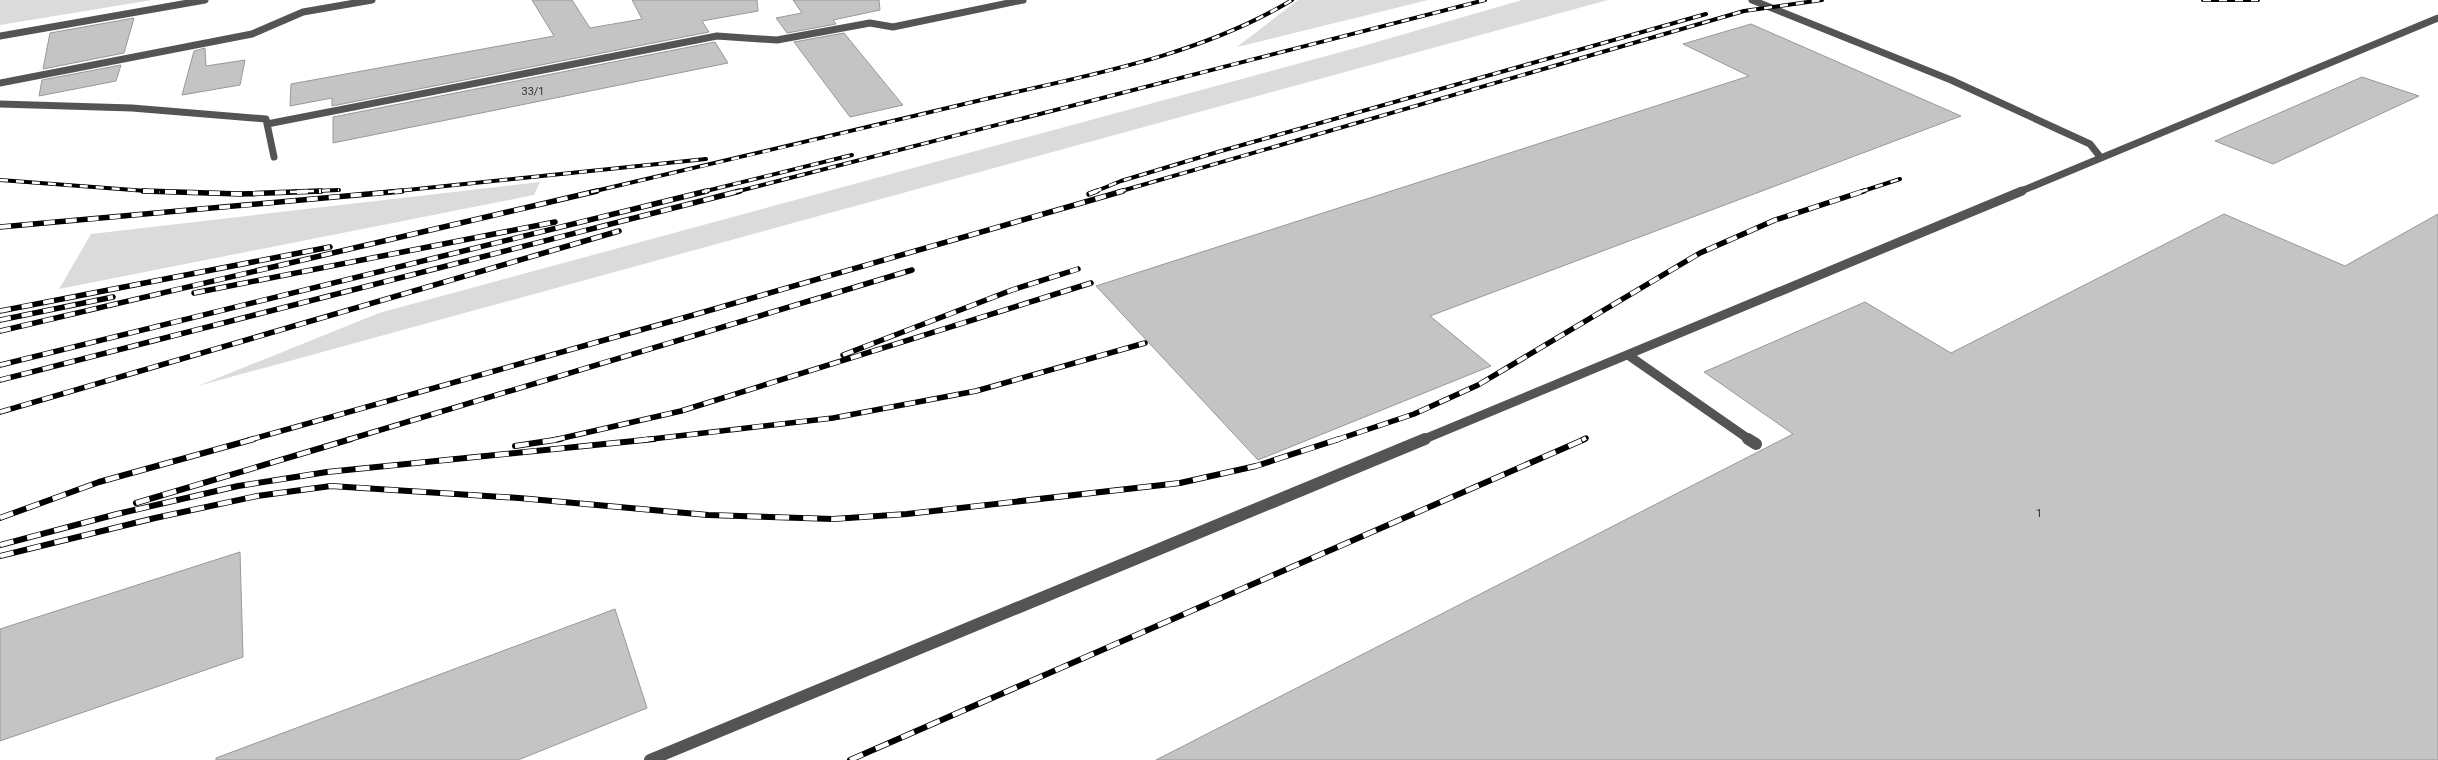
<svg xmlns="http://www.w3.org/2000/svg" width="2438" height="760" viewBox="0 0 2438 760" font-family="Roboto,sans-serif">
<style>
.green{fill:#dbdbdb}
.building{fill:#c4c4c4;stroke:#989898}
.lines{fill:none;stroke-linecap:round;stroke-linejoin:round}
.lane-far2{stroke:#545454;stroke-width:7}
.lane-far1{stroke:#545454;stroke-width:9}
.lane{stroke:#545454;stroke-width:12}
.rail-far2-casing{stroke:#000;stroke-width:4}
.rail-far1-casing{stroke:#000;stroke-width:5.5}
.rail-casing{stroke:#000;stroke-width:6}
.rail-far2{stroke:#fff;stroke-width:2.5;stroke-dasharray:8;stroke-linecap:butt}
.rail-far1{stroke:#fff;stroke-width:4;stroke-dasharray:11;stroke-linecap:butt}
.rail{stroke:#fff;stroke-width:4.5;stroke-dasharray:14;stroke-linecap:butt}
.labels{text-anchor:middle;stroke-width:4;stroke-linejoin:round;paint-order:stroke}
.number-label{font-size:11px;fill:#313131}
</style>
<rect width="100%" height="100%" fill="#fff"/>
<path class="green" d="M0,0H152L0,25Z
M1298,0H1428L1237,47Z
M1522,0H1608L198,386L379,313L1363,46Z
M540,182L534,195L59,289L91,234Z"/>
<path class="building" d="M532,0H572L590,28L642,19L632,0H757L758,11L702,21L709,32L332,106V98L290,106L291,84L554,36Z
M793,0H879L880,10L833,20L836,24L787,33L776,18L802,13Z
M134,18L124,53L43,69L50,33Z
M1751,24L1961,116L1430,316L1491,366L1258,460L1096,286L1749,76L1683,44Z
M844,33L902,104L903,105L850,117L794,42Z
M715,42L728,63L333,143V117Z
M205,48L206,66L245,60L240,85L182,95L194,51Z
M121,65L116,81L39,96L42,80Z
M2362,77L2419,96L2273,164L2215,141Z
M2224,214L2345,266L2438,214V760H1156L1793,434L1704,372L1865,302L1951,353Z
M240,552L243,657L0,741V629Z
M615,609L647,708L518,760H216V758Z"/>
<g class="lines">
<path class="lane-far2" d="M1752,0L1951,80L2090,144L2101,158
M0,36L205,0
M0,83L252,34L303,12L372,0
M0,104L132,108L266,119L274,157
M267,124L717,36L777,40L870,23L893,27L1023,0
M2019,192L2438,18"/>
<path class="lane-far1" d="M1628,355L1750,440
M1422,440L2022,191"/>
<path class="lane" d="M1748,439L1756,444
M650,760L1425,439"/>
<defs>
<path id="rail-far2" d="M2203,0H2258
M0,180L160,192
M290,192L339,190
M388,192L706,159
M591,192C720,162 849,132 977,101C1083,76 1198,57 1292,0
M702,192L852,155
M735,192L1485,0
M1094,192L1121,181L1221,151L1706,14
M1118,192L1744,11L1822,0
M1860,192L1900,179"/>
<path id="rail-far1" d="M143,191L241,194L321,191
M1089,194L1097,191
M0,227L402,191
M194,293L555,222
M0,311L330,247
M0,320L113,297
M0,331L597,191
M843,355L1012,290L1078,269
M0,365L707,191
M0,380L740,191
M0,412L619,231
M249,440L683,318L1123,191
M347,440L912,270
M554,440L681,411L1091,283
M643,440L833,418L976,391L1145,343
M1336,440L1414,414L1478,385L1700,253L1775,220L1864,191
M1582,440L1586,438"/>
<path id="rail" d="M515,446L561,439
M136,503L351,439
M0,518L99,482L254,439
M0,545L117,514L238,486L327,472L654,439
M0,556L155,518L257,496L331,486L519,498L708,515L833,519L907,514L1180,483L1256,466L1339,439
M850,760L1585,439"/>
</defs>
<use href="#rail-far2" class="rail-far2-casing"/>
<use href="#rail-far1" class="rail-far1-casing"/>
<use href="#rail" class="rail-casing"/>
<use href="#rail-far2" class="rail-far2"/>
<use href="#rail-far1" class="rail-far1"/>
<use href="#rail" class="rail"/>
</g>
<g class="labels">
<g class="number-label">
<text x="533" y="95">33/1</text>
<text x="2039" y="517">1</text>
</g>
</g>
</svg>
